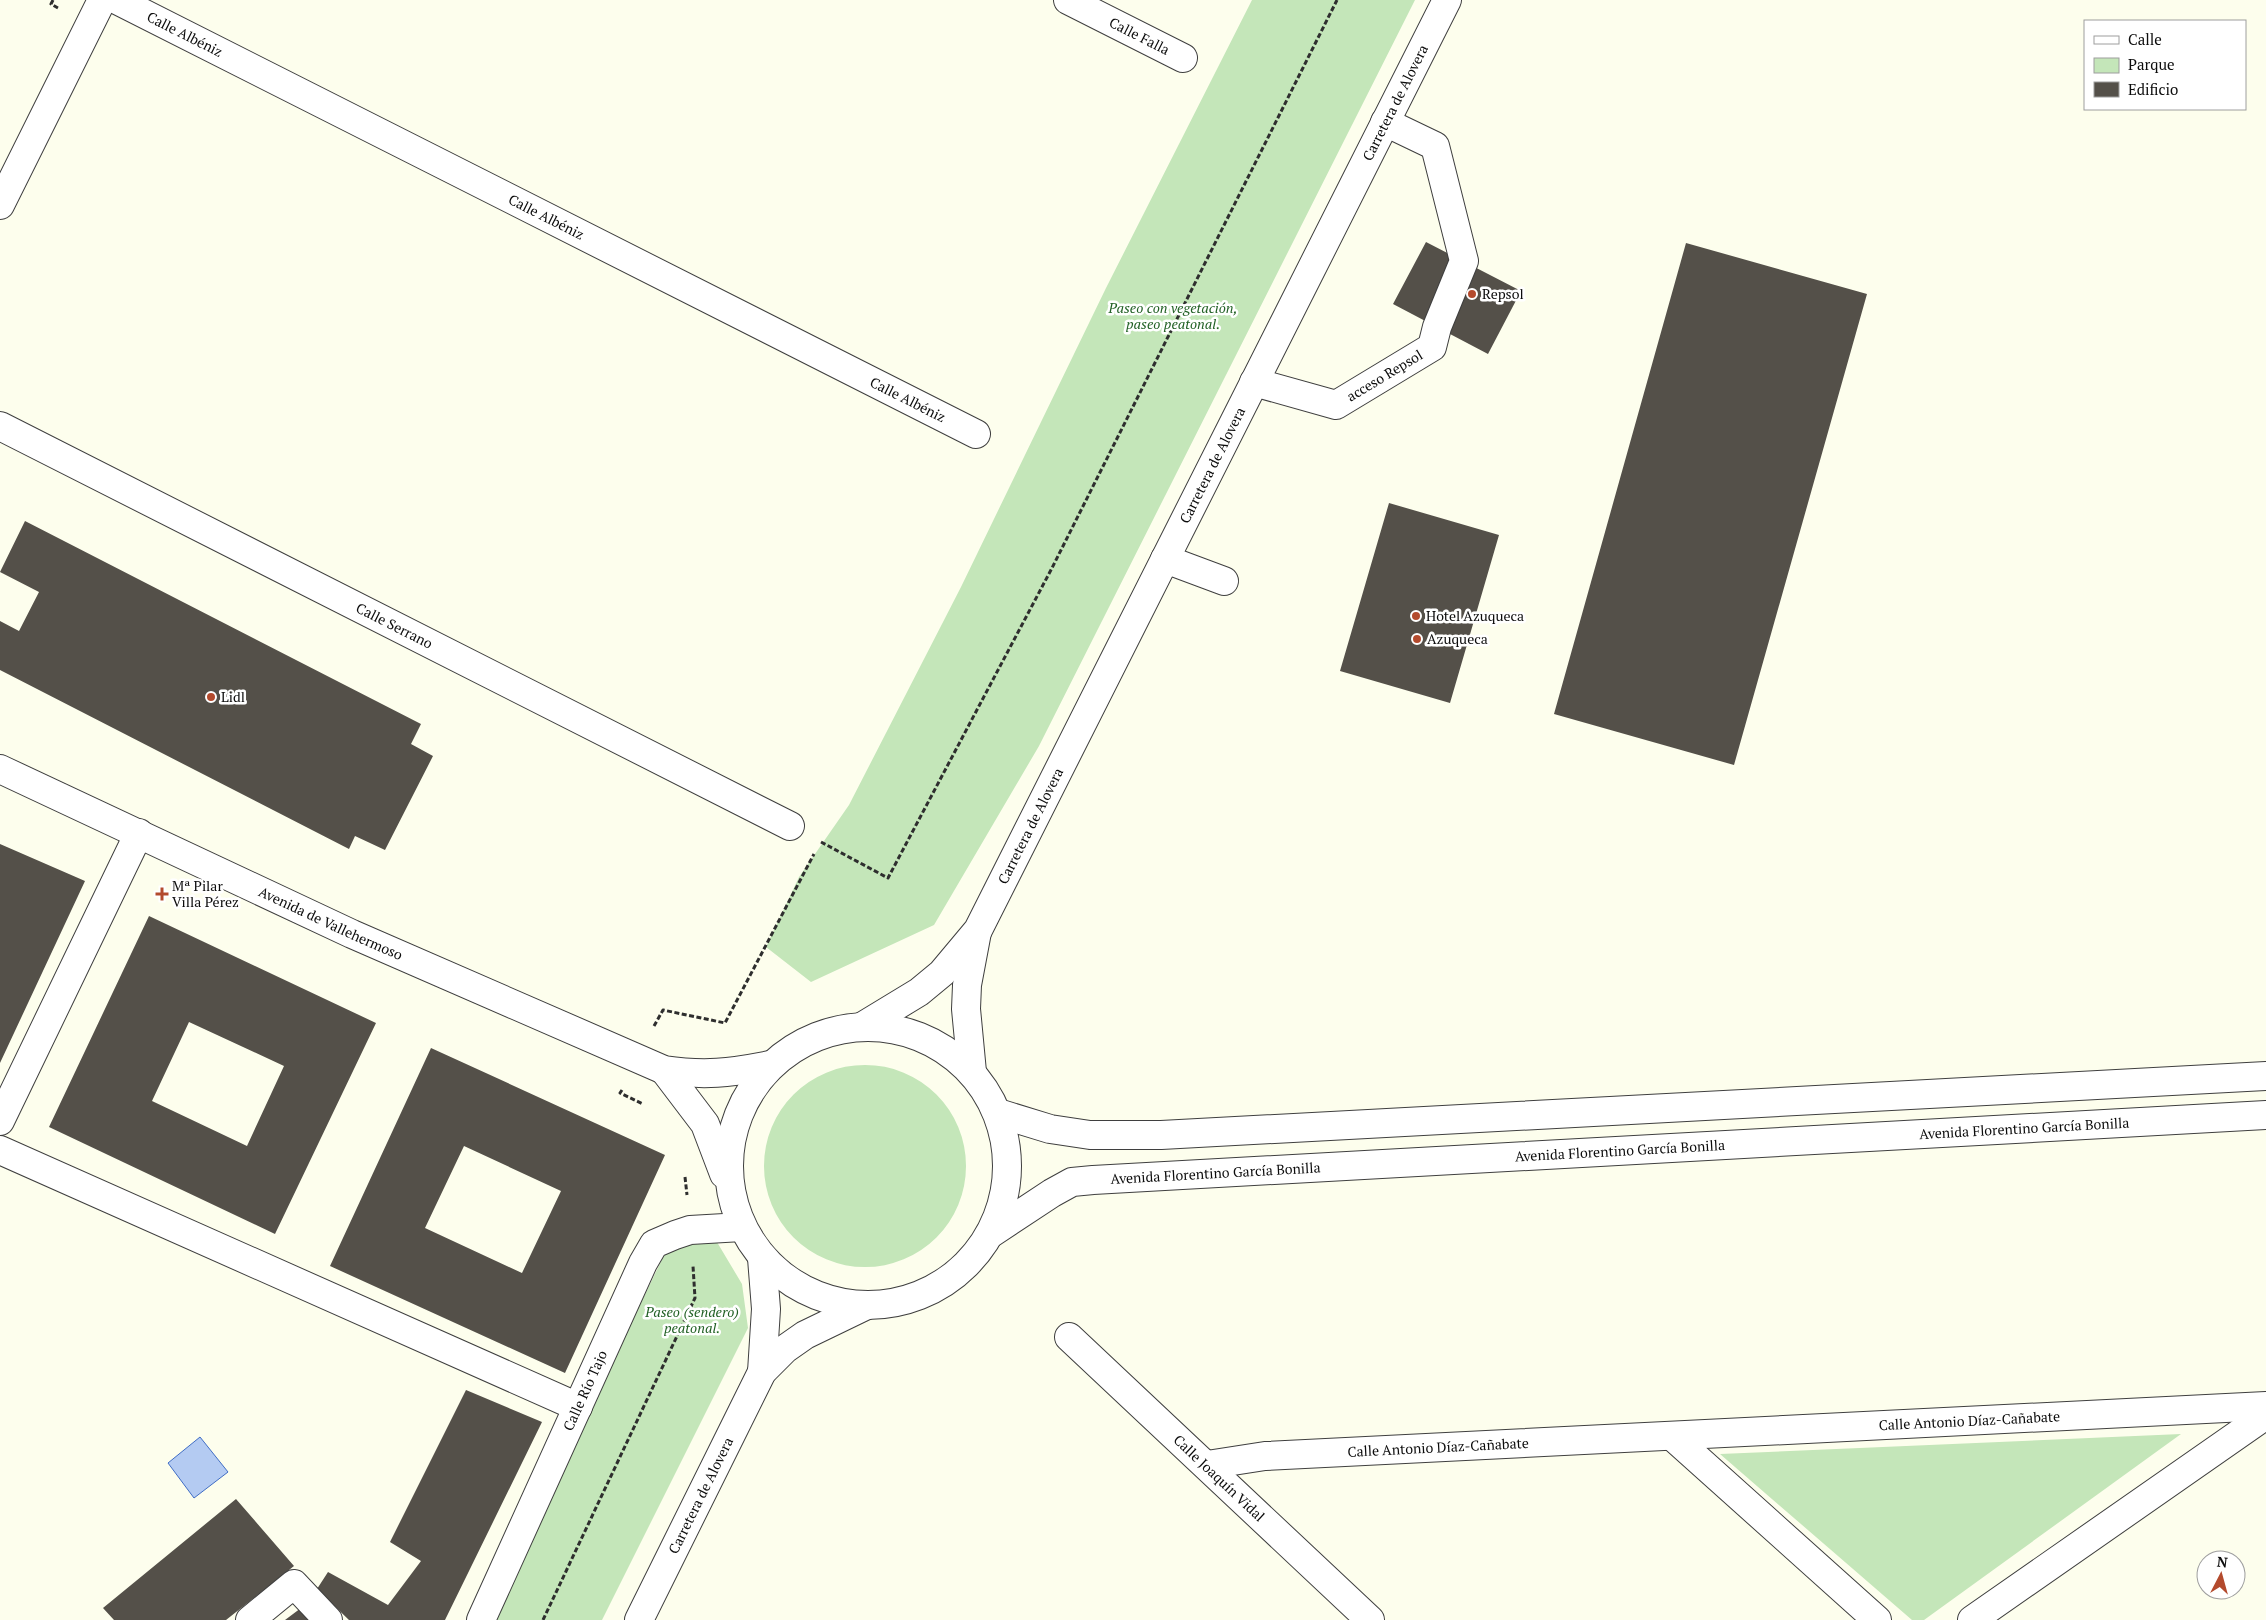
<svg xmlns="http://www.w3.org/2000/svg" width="2266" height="1620" viewBox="0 0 2266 1620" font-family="'PT Serif',serif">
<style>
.green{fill:#c4e6b9}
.water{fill:#b4cbf2;stroke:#406dc5}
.building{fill:#545049;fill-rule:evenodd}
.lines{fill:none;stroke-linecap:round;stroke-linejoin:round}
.minor-casing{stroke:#3f3f3f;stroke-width:30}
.path{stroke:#2e2e2e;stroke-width:3;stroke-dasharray:5 2.5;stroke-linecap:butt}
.minor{stroke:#fff;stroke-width:28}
.poi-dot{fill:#b34a2d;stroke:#fff;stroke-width:2}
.labels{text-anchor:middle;stroke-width:5;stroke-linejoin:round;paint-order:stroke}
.street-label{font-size:14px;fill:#0c0c0c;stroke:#fff}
.poi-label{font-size:14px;fill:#0c0c0c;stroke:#fff;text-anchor:start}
.park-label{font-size:14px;font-style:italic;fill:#216024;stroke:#fff}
</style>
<rect width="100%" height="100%" fill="#fdfeed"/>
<path class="green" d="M1252,0H1415L1039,746L934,925L811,982L766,947L799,877L849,805L961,587L1106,288Z
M764 1166a101 101 0 1 1 202 0a101 101 0 1 1-202 0Z
M708,1227L742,1284L748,1328L602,1620H491L567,1454L674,1235Z
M2181,1434L1924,1620H1912L1720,1454Z"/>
<path class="water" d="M200,1437L228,1472L194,1498L168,1463Z"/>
<path class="building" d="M1426,242L1521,291L1488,354L1393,304Z
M1686,243L1867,294L1734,765L1554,714Z
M1389,503L1499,535L1450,703L1340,671Z
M25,521L421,724L411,744L433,756L385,850L355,836L349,849L0,670V621L19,631L39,592L0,572Z
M0,844L85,881L0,1063Z
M149,916L376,1023L275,1234L49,1127ZM189,1022L284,1066L247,1146L152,1101Z
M431,1048L665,1155L565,1373L330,1266ZM464,1146L561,1191L522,1273L425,1228Z
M466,1390L542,1422L445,1620H349L317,1589L328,1572L388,1605L421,1561L390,1542Z
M236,1499L294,1566L226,1620H114L103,1608Z
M301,1608L310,1620H285Z"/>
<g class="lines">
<defs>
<g id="minor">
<path id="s1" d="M117,0L976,434"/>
<path id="s2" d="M1068,0L1183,58"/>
<path d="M0,205L102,0"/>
<path id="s3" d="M1254,382L1336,405L1432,347L1437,327L1464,261L1435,146L1385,122"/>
<path id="s4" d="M0,426L790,826"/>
<path d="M1165,559L1224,581"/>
<path id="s5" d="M0,769L352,934L664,1070C705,1076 729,1073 770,1065"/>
<path id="s6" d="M863,1026L919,992L942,973L978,930L1447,0"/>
<circle cx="868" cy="1166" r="139"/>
<path d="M664,1070L705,1124L724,1174"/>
<path d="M972,1072L966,1009L967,985L977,932"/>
<path d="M998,1113L1050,1129L1090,1135H1161L2266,1076"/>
<path d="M0,1121L139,833"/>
<path d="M0,1150L578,1407"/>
<path id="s7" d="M990,1234L1052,1193L1072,1182L1093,1180L2266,1115"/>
<path id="s8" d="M1069,1337L1370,1620"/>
<path d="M762,1372L766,1309L762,1258"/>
<path d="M1672,1436L1877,1620"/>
<path id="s9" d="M1207,1465L1265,1456L2266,1406"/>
<path d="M250,1620L294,1584L328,1620"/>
<path id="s10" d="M481,1620L643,1263L654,1244L675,1235L690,1230L742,1227"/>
<path id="s11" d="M639,1620L762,1372L785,1349L805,1335L865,1306"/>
<path d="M1972,1620L2266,1415"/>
</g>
</defs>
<use href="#minor" class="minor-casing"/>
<path class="path" d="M53,0L51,4L58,8
M821,842L888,878L1052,568L1337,0
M654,1026L663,1010L725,1023L814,854
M622,1090L620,1093L643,1104
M685,1177L687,1195
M543,1620L695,1298L693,1266"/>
<use href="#minor" class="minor"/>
</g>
<g class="poi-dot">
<circle cx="1472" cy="294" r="5"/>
<circle cx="1416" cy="616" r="5"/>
<circle cx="1417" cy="639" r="5"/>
<circle cx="211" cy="697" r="5"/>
<path d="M159.5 886.5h5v5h5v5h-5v5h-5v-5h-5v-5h5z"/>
</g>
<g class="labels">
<g class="street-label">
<text dy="5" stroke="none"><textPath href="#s1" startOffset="76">Calle Albéniz</textPath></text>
<text dy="5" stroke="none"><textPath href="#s2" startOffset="80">Calle Falla</textPath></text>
<text dy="5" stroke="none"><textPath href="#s6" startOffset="1078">Carretera de Alovera</textPath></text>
<text dy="5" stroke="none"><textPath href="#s1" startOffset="481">Calle Albéniz</textPath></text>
<text dy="5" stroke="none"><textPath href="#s3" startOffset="142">acceso Repsol</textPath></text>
<text dy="5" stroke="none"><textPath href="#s1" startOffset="886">Calle Albéniz</textPath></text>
<text dy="5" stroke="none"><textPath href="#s6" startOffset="672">Carretera de Alovera</textPath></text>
<text dy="5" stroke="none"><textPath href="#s4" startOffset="442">Calle Serrano</textPath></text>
<text dy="5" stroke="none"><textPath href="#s6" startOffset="268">Carretera de Alovera</textPath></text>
<text dy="5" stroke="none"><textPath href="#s5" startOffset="365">Avenida de Vallehermoso</textPath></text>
<text dy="5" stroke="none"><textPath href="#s7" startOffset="1051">Avenida Florentino García Bonilla</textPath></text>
<text dy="5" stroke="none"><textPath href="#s7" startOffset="646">Avenida Florentino García Bonilla</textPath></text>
<text dy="5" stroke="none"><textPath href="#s7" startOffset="241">Avenida Florentino García Bonilla</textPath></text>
<text dy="5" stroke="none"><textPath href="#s10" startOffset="252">Calle Río Tajo</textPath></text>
<text dy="5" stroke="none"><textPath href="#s9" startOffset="764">Calle Antonio Díaz-Cañabate</textPath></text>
<text dy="5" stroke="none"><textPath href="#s9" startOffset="232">Calle Antonio Díaz-Cañabate</textPath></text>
<text dy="5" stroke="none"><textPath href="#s8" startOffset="206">Calle Joaquín Vidal</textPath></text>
<text dy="5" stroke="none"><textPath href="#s11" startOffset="139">Carretera de Alovera</textPath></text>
</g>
<g class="poi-label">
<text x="1482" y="299">Repsol</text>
<text x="1426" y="621">Hotel Azuqueca</text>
<text x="1427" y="644">Azuqueca</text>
<text x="221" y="702">Lidl</text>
<text x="172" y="891">Mª Pilar<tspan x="172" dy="16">Villa Pérez</tspan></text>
</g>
<g class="park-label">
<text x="1173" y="313">Paseo con vegetación,<tspan x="1173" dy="16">paseo peatonal.</tspan></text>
<text x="692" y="1317">Paseo (sendero)<tspan x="692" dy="16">peatonal.</tspan></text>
</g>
</g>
<rect x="2084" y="20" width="162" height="90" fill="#ffffff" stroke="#9e9e9e"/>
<rect x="2094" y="36" width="25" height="8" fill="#ffffff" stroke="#9e9e9e"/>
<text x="2128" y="45" font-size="15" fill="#0c0c0c">Calle</text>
<rect x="2094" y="58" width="25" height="15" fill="#c4e6b9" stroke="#9e9e9e"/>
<text x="2128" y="70" font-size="15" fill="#0c0c0c">Parque</text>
<rect x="2094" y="82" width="25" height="15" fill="#545049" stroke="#9e9e9e"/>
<text x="2128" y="95" font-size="15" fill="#0c0c0c">Edificio</text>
<g transform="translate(2221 1575) rotate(6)"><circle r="24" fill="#ffffff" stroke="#9e9e9e"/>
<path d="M0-4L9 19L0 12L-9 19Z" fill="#b34a2d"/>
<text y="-8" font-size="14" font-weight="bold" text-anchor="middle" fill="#0c0c0c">N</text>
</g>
</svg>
